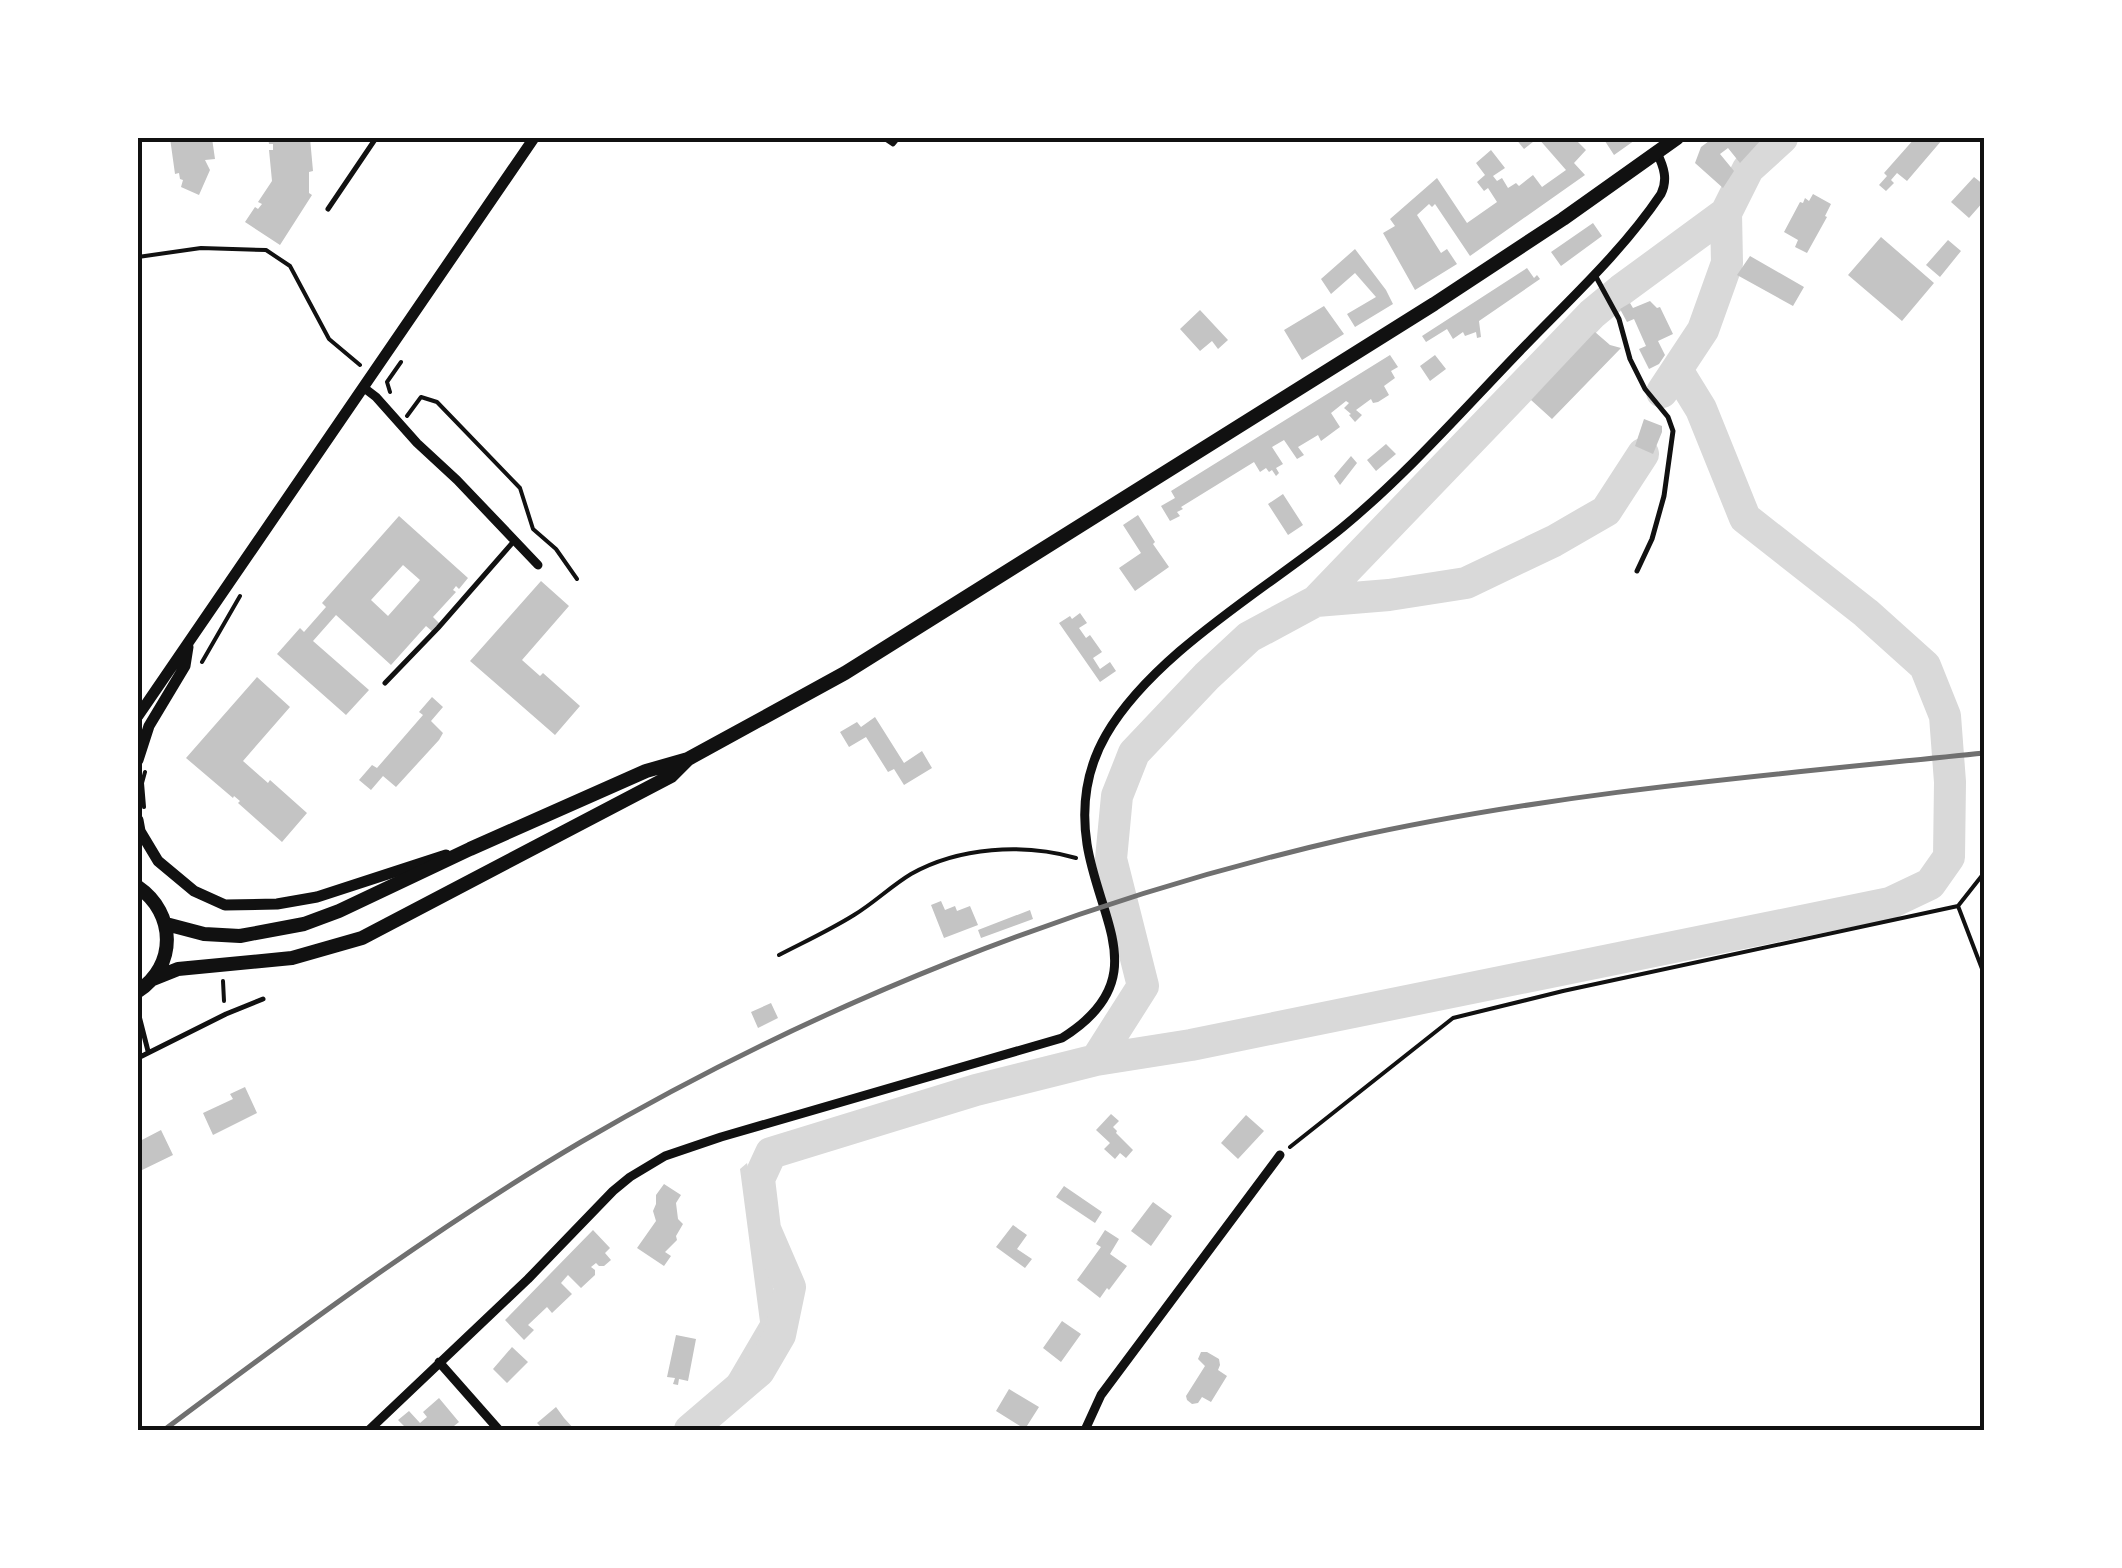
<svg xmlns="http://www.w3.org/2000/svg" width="2122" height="1568" viewBox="0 0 2122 1568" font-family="Quicksand,sans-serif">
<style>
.water{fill:#d9d9d9}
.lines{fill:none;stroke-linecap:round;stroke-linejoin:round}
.river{stroke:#d9d9d9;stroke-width:32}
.building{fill:#c4c4c4;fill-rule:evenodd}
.path{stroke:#111;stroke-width:4}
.service{stroke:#111;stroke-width:5}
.minor{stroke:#111;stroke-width:9}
.tertiary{stroke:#111;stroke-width:11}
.primary{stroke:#111;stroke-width:14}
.rail{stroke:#707070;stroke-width:5}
.neatline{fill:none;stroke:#111;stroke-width:4}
</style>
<rect width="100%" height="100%" fill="#fff"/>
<path class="water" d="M747,1163L772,1276L775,1311L771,1334L727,1405L699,1430H676L719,1392L760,1322L740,1169Z"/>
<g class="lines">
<path class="river" d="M1662,392L1703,330L1727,263L1726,213
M1316,601L1389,595L1466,583L1554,541L1606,511L1643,454
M1096,1060L1191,1045L1890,903L1930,884L1949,857L1950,782L1945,716L1925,666L1866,613L1745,518L1701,409L1677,370
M690,1430L759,1371L780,1335L790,1287L765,1229L759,1179L771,1153L976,1090L1096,1060L1143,986L1111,859L1117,796L1134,753L1207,676L1249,637L1316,601L1592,314L1621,290L1726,213L1748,169L1782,138"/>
</g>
<path class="building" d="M170,138H212L215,159L205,160L210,170L199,195L181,187L183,180L180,179L179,173L175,174Z
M268,138H310L313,171L309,172V193L312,195L280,245L245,222L255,207L258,209L262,204L258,202L272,181L269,150H273V144H269Z
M1515,138H1574L1586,150L1574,163L1585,175L1470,256L1435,204L1432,207L1429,204L1417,215L1441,253L1447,249L1457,264L1415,290L1383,233L1395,226L1390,219L1437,178L1467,223L1497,202L1488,188L1484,191L1477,182L1485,175L1476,163L1491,150L1505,168L1493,176L1497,181L1502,178L1508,188L1516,183L1519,186L1533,175L1542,187L1566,170L1538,138L1524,149Z
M1603,138H1638L1614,155Z
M1713,138H1759L1761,140L1740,163L1728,148L1720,154L1734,171L1723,188L1695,163L1701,147Z
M1915,138H1939L1942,140L1907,181L1897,173L1891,180L1894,183L1886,191L1879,185L1887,176L1884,173Z
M1974,177L1984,185V201L1969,218L1951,202Z
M1813,194L1831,204L1825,216L1827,217L1807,253L1795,247L1798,240L1784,232L1800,202L1803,203L1805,198L1809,201Z
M1593,223L1602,236L1561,266L1551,252Z
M1881,237L1934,283L1902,321L1848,275Z
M1948,240L1961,251L1940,277L1926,265Z
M1355,249L1386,290L1393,304L1355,327L1347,314L1376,297L1355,273L1331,294L1321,279Z
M1750,256L1804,287L1793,306L1737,275Z
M1527,268L1534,278L1537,275L1540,279L1479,321L1481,337L1477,338L1476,332L1465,336L1463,332L1453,339L1447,329L1426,342L1422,336Z
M1650,301L1657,308L1660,307L1673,334L1658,341L1665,355L1659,364L1649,369L1639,349L1646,346L1634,319L1627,322L1620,309L1630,303L1633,308Z
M1324,306L1344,334L1302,360L1284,330Z
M1200,310L1228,340L1218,349L1212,341L1200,351L1180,329Z
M1595,332L1610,345L1621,348L1552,419L1531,400Z
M1390,355L1398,367L1391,371L1395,378L1384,386L1389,395L1378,402L1373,403L1371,399L1356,410L1362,415L1355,422L1349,415L1351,414L1344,408L1349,403L1346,401L1331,413L1340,427L1321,441L1318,435L1298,447L1304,455L1297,459L1284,440L1272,447L1283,464L1276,468L1279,473L1276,476L1272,470L1269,472L1266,468L1260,472L1254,462L1181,507L1183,509L1177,512L1180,516L1170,521L1161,506L1175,498L1171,491Z
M1435,355L1446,369L1430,381L1420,366Z
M1644,419L1662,426V432L1653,454L1635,446Z
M1386,444L1396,454L1376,471L1367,460Z
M1351,456L1357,463L1340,485L1334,476Z
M1283,494L1303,525L1288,535L1268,504Z
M1138,515L1155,542L1153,544L1169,567L1135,591L1119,568L1141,553L1123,525Z
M399,516L468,578L459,589L456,586L453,590L456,592L433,617L440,624L433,632L426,626L391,665L336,615L313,641L369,690L346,715L277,654L300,628L304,632L326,607L322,603ZM403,565L420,580L388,616L371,600Z
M541,581L569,606L522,660L540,676L543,673L580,706L555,735L470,661Z
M1080,613L1087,623L1079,628L1086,638L1090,635L1102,652L1093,658L1100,669L1110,662L1116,671L1100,682L1059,623L1070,616L1072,619Z
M257,677L290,707L243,761L268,783L270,780L307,813L282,842L238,803L240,801L234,796L233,798L186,758Z
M432,697L443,707L431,721L443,733L439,740L396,787L383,776L371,790L359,780L372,765L377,768L423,715L419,712Z
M875,717L904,763L922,751L932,768L904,785L894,769L888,772L866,737L849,747L840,732L857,722L861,727Z
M941,901L945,910L955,906L957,911L970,906L978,925L944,938L931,905Z
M1030,910L1033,919L981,938L978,930Z
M771,1003L778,1018L758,1028L751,1012Z
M245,1087L257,1113L213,1135L203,1113L233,1099L230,1094Z
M1111,1114L1119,1121L1113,1127L1117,1131L1116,1133L1133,1150L1126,1158L1120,1153L1115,1159L1104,1149L1110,1143L1096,1130Z
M1246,1115L1264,1131L1238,1159L1221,1143Z
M161,1130L173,1155L138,1172V1142Z
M664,1184L681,1195L676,1203L678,1219L683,1224L676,1236L677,1240L665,1252L671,1256L664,1266L637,1248L656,1221L653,1211L656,1204V1195Z
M1064,1186L1102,1212L1095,1223L1056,1197Z
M1153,1202L1172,1216L1151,1246L1131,1231Z
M1013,1225L1027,1235L1017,1249L1032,1259L1025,1268L996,1247Z
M593,1230L610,1248L605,1253L611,1260L604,1266H599L596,1263L591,1267L595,1270V1275L581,1288L568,1275L561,1283L572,1294L552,1313L547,1307L528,1325L534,1330L524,1340L505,1320Z
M1105,1230L1119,1239L1110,1254L1127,1266L1109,1290L1107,1288L1100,1298L1077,1280L1101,1247L1096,1244Z
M1062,1321L1081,1334L1061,1362L1043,1348Z
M676,1335L696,1339L688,1381L679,1379L678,1385L673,1384L675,1378L667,1377Z
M512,1347L528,1362L507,1383L493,1369Z
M1201,1352H1207L1219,1359L1220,1365L1218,1370L1227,1376L1211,1402L1202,1397L1198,1403L1192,1404L1187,1400L1186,1396L1205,1366L1198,1359Z
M1009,1389L1039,1407L1025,1429L996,1411Z
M439,1398L459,1422L449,1430H439L437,1427L433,1430H408L398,1420L409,1411L420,1423L427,1417L423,1412Z
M556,1407L564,1418L575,1430H544L537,1423Z"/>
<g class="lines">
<path class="path" d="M138,257L201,248L266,250L290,266L329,339L360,365
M390,392L387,382L401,362
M407,416L421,397L437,402L520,488L533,529L556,549L577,579
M202,662L240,596
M144,807L142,783L145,772
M1958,906L1984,974
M1958,906L1984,873
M779,955C804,942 830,930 854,915C874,903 891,886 911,874C959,847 1023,843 1076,858
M223,981L224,1001
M1290,1147L1453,1018L1563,991L1958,906"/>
<path class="service" d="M884,138L893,144L898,138
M328,209L376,138
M1595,275L1619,319L1630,359L1645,389L1668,417L1673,431L1664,496L1652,539L1637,571
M385,683L438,628L514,541
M138,1012L148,1051
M138,1058L226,1014L263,999"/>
<path class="minor" d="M363,387L376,397L417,443L457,480L538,565
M439,1362L499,1430
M369,1430L528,1279L613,1191L630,1177L665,1156L721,1137L1062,1038C1155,980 1099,921 1087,844C1081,805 1087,768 1106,735C1154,652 1270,587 1343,527C1407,474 1463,410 1520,351C1569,300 1622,252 1661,194C1668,180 1664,167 1657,153
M1085,1430L1101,1395L1280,1155"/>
<path class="tertiary" d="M138,716L534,138
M138,760L149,726L185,666L188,647
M138,820L140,831L158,861L194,891L225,905L277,904L317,897L446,855"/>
<path class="primary" d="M138,887C176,913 177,966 138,991
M166,924L204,934L240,936L304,924L339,911L470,849L646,771L688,759L845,673L1434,304L1563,219L1677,138
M153,979L178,969L292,958L362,938L671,776L688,759"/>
<path class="rail" d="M164,1430C299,1329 435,1228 581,1142C817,1004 1078,900 1345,839C1555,792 1770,775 1984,753"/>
</g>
<rect width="2122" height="1568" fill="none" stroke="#ffffff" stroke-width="280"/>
<rect x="140" y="140" width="1842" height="1288" class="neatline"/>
</svg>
